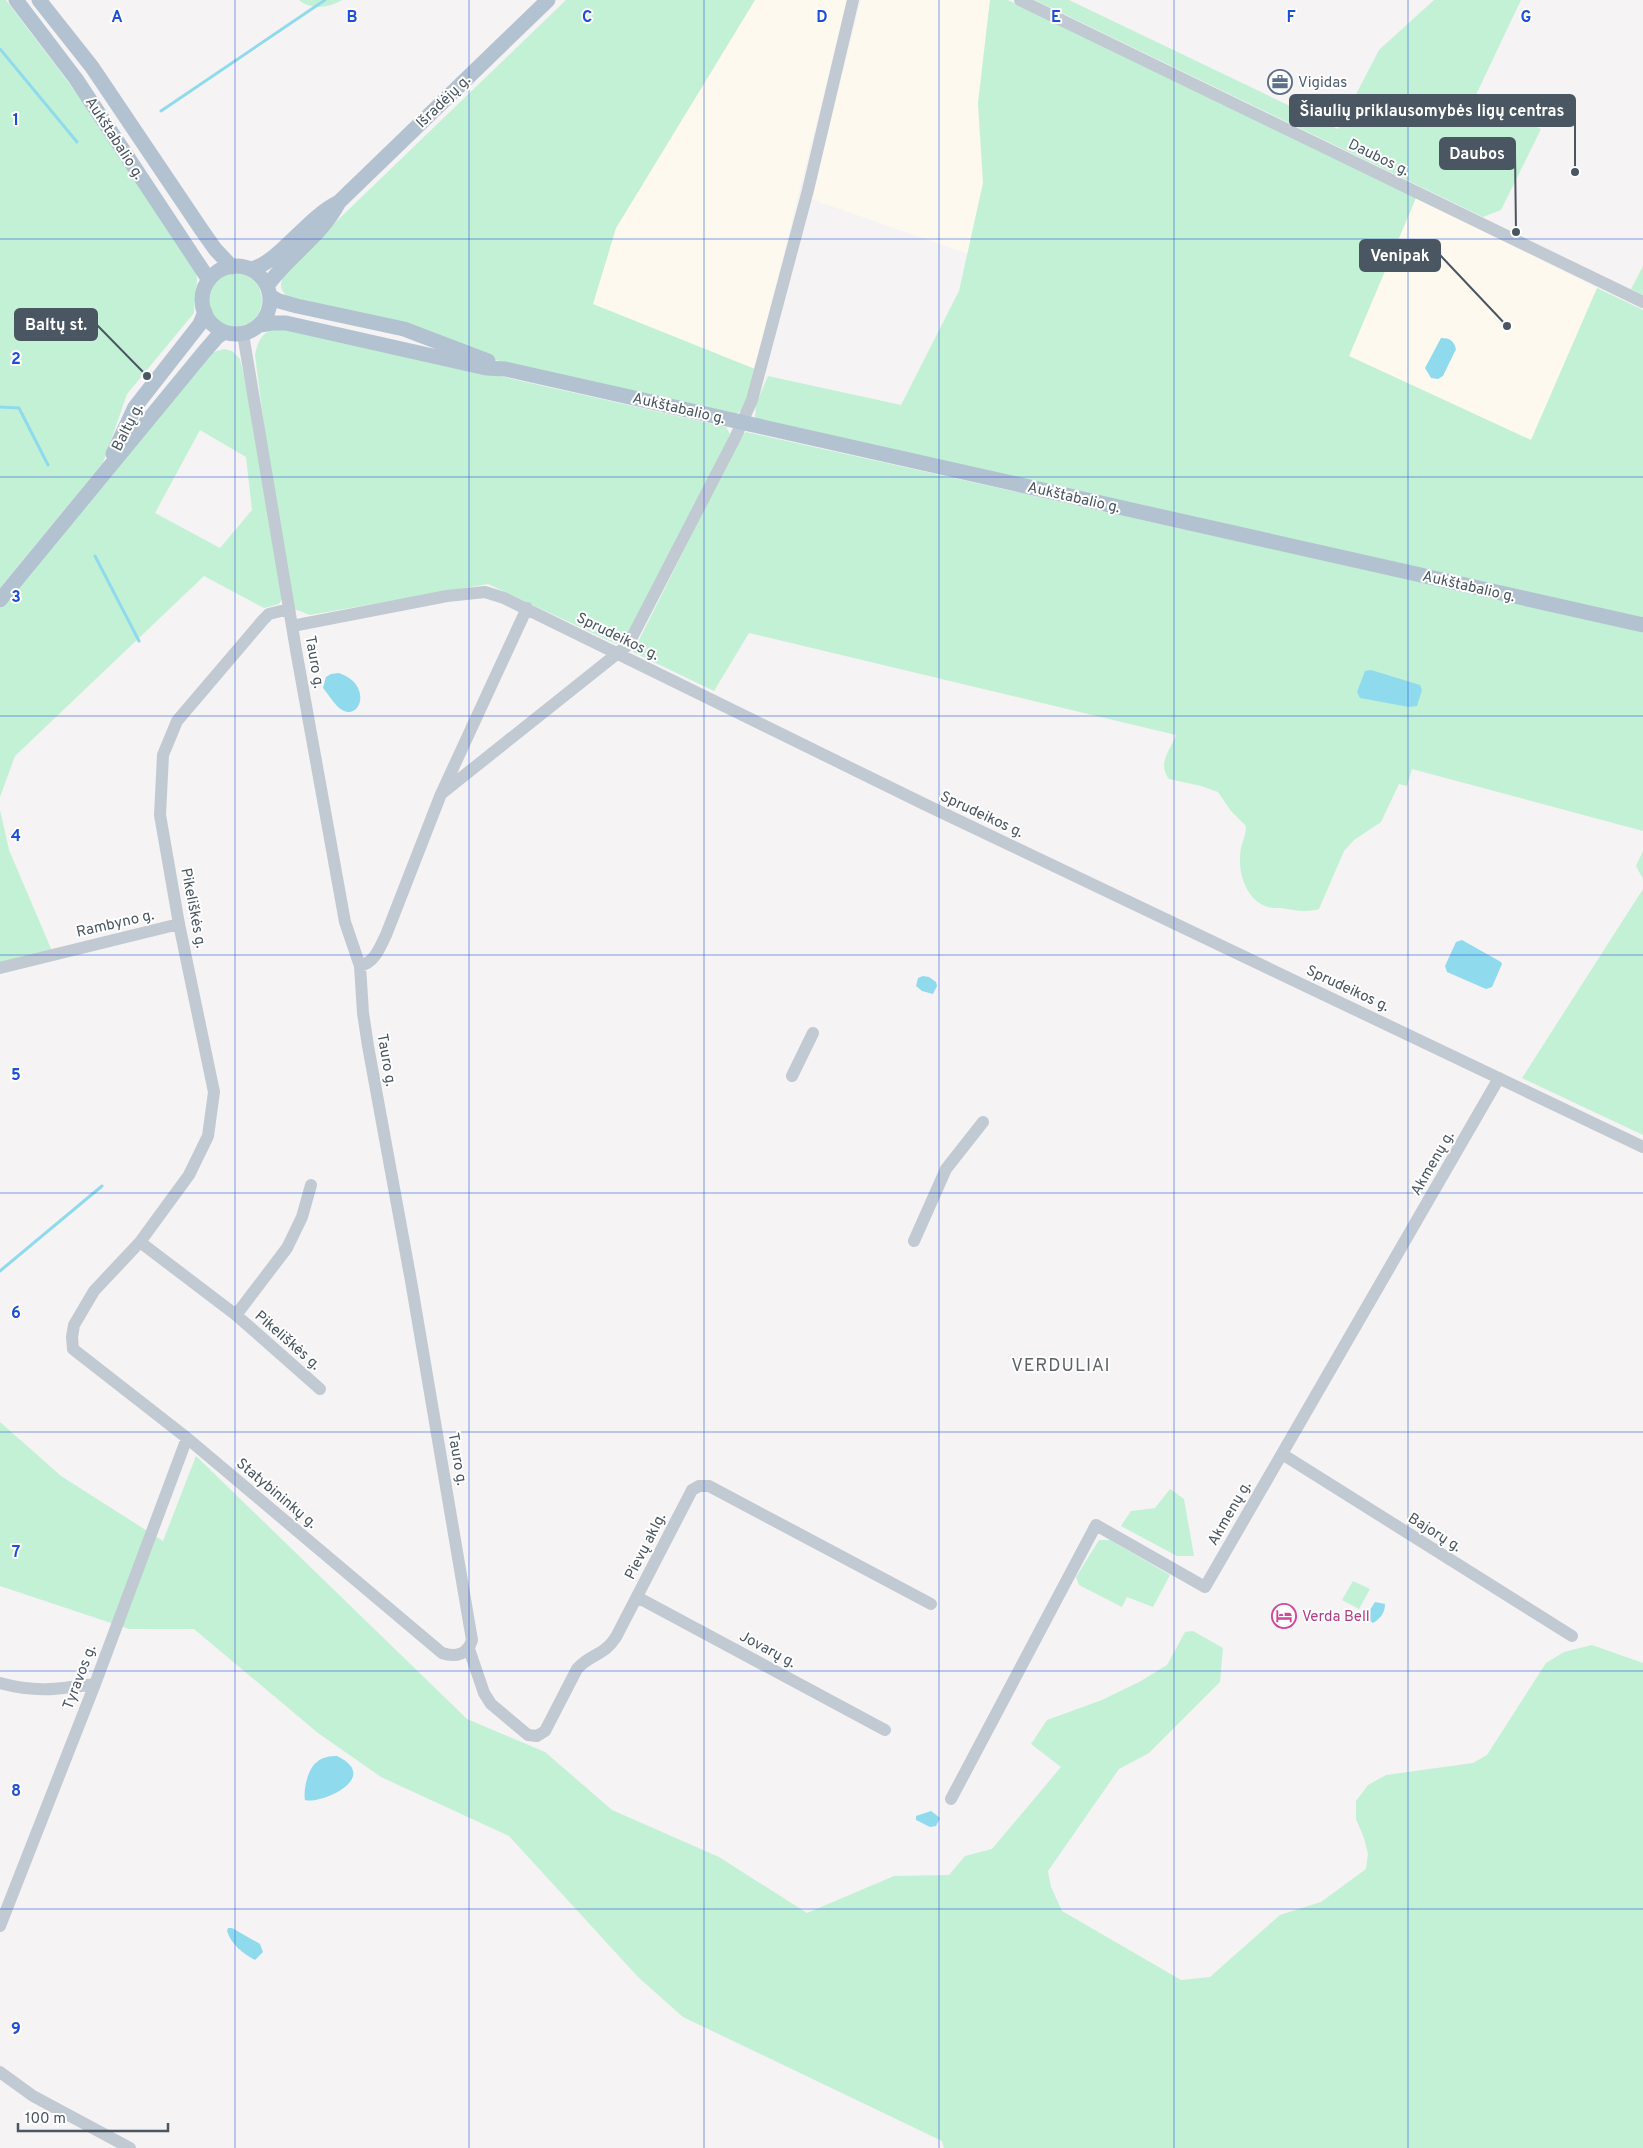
<svg xmlns="http://www.w3.org/2000/svg" width="1643" height="2148" viewBox="0 0 1643 2148" font-family="Overpass,sans-serif">
<style>
.commercial{fill:#fdf9ef}
.green{fill:#c3f1d5;fill-rule:evenodd}
.water{fill:#90daee}
.lines{fill:none;stroke-linecap:round;stroke-linejoin:round}
.stream{stroke:#90daee;stroke-width:3}
.minor{stroke:#c1cad2;stroke-width:12}
.major{stroke:#b3c2d1;stroke-width:15}
.grid{fill:none;stroke:#1d4ed8;stroke-width:1;stroke-opacity:0.55}
.labels{text-anchor:middle;stroke-width:4;stroke-linejoin:round;paint-order:stroke}
.service-label{font-size:15px;fill:#4e5e75;stroke:#fff;text-anchor:start}
.street-label{font-size:15px;fill:#4a5661;stroke:#fff}
.hotel-label{font-size:15px;fill:#b23c85;stroke:#fff;text-anchor:start}
.quarter-label{font-size:18px;letter-spacing:1px;fill:#5f6368;stroke:#fff}
.grid-label{font-size:16px;text-anchor:middle;font-weight:bold;fill:#1d4ed8;stroke:#fff;stroke-width:4;stroke-linejoin:round;paint-order:stroke}
.leader{fill:none;stroke:#4a5661;stroke-width:2}
.callout-dot{fill:#4a5661;stroke:#fff;stroke-width:2}
.callout{fill:#4a5661;stroke:#4a5661;stroke-width:2}
.callout-label{font-size:16px;text-anchor:middle;font-weight:bold;fill:#fff}
</style>
<rect width="100%" height="100%" fill="#f5f3f3"/>
<path class="commercial" d="M755,0H847L755,369L593,304L616,228Z
M861,0H990L978,103L983,183L968,254L811,199Z
M1416,198L1597,288L1531,440L1349,356Z"/>
<path class="green" d="M0,0H6L106,132L196,270C199,284 194,299 194,313L127,394L103,463L0,588Z
M299,0H342C329,8 311,10 299,0Z
M566,0H755L616,228L593,304L755,369C751,385 751,406 735,415L516,366L496,360L405,325L288,296C275,288 283,277 289,267Z
M990,0H1008L1416,198L1349,356L1531,440L1597,288L1643,310V619L758,420L755,417L756,404L768,376L901,405L959,291L983,183L978,103Z
M1035,0H1069L1338,129L1379,50L1434,0H1521L1474,99L1541,129L1501,210L1483,217Z
M1643,266V295L1631,289Z
M208 300a27 27 0 1 1 54 0a27 27 0 1 1-54 0Z
M282,327L726,427L730,434L727,443L627,638L616,644L488,584L310,615L294,609L266,441L255,355C259,337 263,331 282,327Z
M224,349L232,351L240,359L254,421L283,597L279,604L264,608L204,576L15,756L0,797V609L210,353ZM200,430L246,457L252,510L220,548L155,513Z
M746,432L1643,631V831L1412,769L1407,786L1399,784L1381,822L1354,840L1344,851L1319,909C1306,913 1294,910 1281,908C1276,908 1269,908 1265,906C1244,897 1237,869 1241,848C1243,840 1246,835 1246,826L1231,811L1218,792L1201,786L1169,779C1157,763 1170,751 1176,735L749,633L714,691L633,652L742,434Z
M0,810L9,850L52,951L0,964Z
M1643,851V879L1636,866Z
M1643,889V1135L1522,1078Z
M0,1422L61,1476L163,1541L196,1456L467,1719L545,1752L612,1810L719,1857L807,1913L894,1876L949,1875L965,1856L992,1849L1061,1767L1031,1744L1047,1720L1102,1700L1141,1681L1167,1665L1185,1632L1193,1631L1223,1648L1220,1682L1149,1753L1119,1769L1048,1871L1051,1887L1062,1911L1181,1980L1210,1977L1280,1915L1321,1902L1366,1869L1368,1854L1364,1838L1356,1819V1801L1368,1785L1386,1775L1473,1763L1487,1755L1546,1663L1564,1652L1592,1645L1643,1663V2148H944L942,2141L683,2017L638,1977L509,1836L381,1777L318,1733L194,1629H129L0,1586Z
M1170,1489L1184,1499L1194,1556H1177L1121,1526L1131,1511L1155,1508Z
M1099,1540H1110L1170,1575L1153,1607L1127,1597L1122,1607L1079,1585L1076,1577Z
M1353,1581L1370,1589L1359,1609L1342,1600Z"/>
<path class="water" d="M1441,338C1450,338 1454,341 1456,349L1443,376L1438,379L1431,378L1425,368Z
M1371,670L1420,685L1422,690L1417,706L1409,707L1360,698L1357,692L1365,671Z
M339,673C375,685 359,726 338,707C333,702 328,694 323,688L326,677L331,674Z
M1462,940L1501,962L1502,964L1492,987L1486,989L1447,972L1445,966L1456,942Z
M923,976L929,977L936,982L937,986L933,994L922,991L916,986L918,978Z
M1375,1602L1385,1604C1385,1613 1380,1619 1373,1623L1368,1619V1613Z
M337,1756C383,1778 319,1805 305,1800C303,1790 308,1768 317,1762C322,1757 330,1756 337,1756Z
M931,1811L940,1818L936,1826L930,1827L916,1820V1816Z
M228,1928H232L260,1944L263,1952L255,1960C243,1954 231,1944 227,1931Z"/>
<g class="lines">
<path class="stream" d="M0,49L77,142
M161,111L325,0
M0,407L19,408L48,465
M95,556L139,641
M0,1271L102,1186"/>
<path class="minor" d="M1020,0L1643,302
M243,334L296,650L345,922L360,966L363,1013L368,1046L411,1281L472,1640C468,1654 456,1658 442,1653L187,1438L73,1349L72,1337L74,1325L94,1291L140,1242L189,1175L208,1136L214,1092L179,924L160,815L163,755L177,721L263,620L269,614L289,609
M292,626L447,596L485,592L504,598L924,804L1643,1147
M442,792L527,608
M360,966C375,962 379,949 386,935L441,794L628,645L735,438L752,400L808,190L853,0
M0,968L179,924
M792,1076L813,1033
M914,1241L946,1169L983,1122
M140,1242L236,1315L320,1389
M236,1315L287,1248L302,1217L311,1185
M1282,1454L1572,1636
M637,1597L885,1730
M469,1649L484,1693L491,1704L528,1735L537,1736L545,1731L577,1669C591,1653 603,1657 616,1637L692,1490L699,1486H709L931,1604
M0,1683C36,1693 59,1689 95,1684
M951,1799L1096,1525L1205,1587L1499,1078
M0,1926L95,1684L187,1438
M0,2072L33,2096L130,2148"/>
<path class="major" d="M16,0L76,79L209,280
M39,0L92,67L201,229L215,249L232,267
M202 300a34 34 0 1 1 68 0a34 34 0 1 1-68 0Z
M251,269C279,263 307,217 339,202L548,0
M267,286C288,256 322,236 339,202
M270,296L279,301L297,306L404,329L488,361
M260,325L272,323H286L486,368L505,369L1643,625
M113,454L135,407L200,324L205,312
M0,600L204,352L217,337L225,332"/>
</g>
<path class="grid" d="M235,0V2148M469,0V2148M704,0V2148M939,0V2148M1174,0V2148M1408,0V2148M0,239H1643M0,477H1643M0,716H1643M0,955H1643M0,1193H1643M0,1432H1643M0,1671H1643M0,1909H1643"/>
<defs>
<symbol id="office-ring" viewBox="-11 -11 22 22"><circle r="9.5" fill="#fff" stroke="#5c6f8a" stroke-width="1.5"/><path d="M-6-3h4V-5.5h4V-3h4V5H-6ZM-1-4.5V-3h2v-1.5ZM-6 0V1H6V0Z" fill="#5c6f8a"/></symbol>
<symbol id="hotel-ring" viewBox="-11 -11 22 22"><circle r="9.5" fill="#fff" stroke="#d1479c" stroke-width="1.5"/><path d="M-6-4.5h1.5V1H6V5H4.5V3h-9V5H-6ZM-4 0a1.8 1.8 0 1 1 3.6 0ZM.5 0V-2.5h3Q6-2.5 6 0Z" fill="#d1479c"/></symbol>
</defs>
<g fill-rule="evenodd">
<use href="#office-ring" x="1266" y="68" width="28" height="28"/>
<use href="#hotel-ring" x="1270" y="1602" width="28" height="28"/>
</g>
<g class="labels">
<g class="service-label">
<text x="1298" y="87">Vigidas</text>
</g>
<g class="street-label">
<text transform="translate(443 101) rotate(-44)" y="5">Išradėjų g.</text>
<text transform="translate(115 138) rotate(57)" y="5">Aukštabalio g.</text>
<text transform="translate(1379 157) rotate(26)" y="5">Daubos g.</text>
<text transform="translate(679 408) rotate(13)" y="5">Aukštabalio g.</text>
<text transform="translate(127 427) rotate(-63)" y="5">Baltų g.</text>
<text transform="translate(1074 497) rotate(13)" y="5">Aukštabalio g.</text>
<text transform="translate(1469 586) rotate(13)" y="5">Aukštabalio g.</text>
<text transform="translate(618 636) rotate(26)" y="5">Sprudeikos g.</text>
<text transform="translate(315 662) rotate(80)" y="5">Tauro g.</text>
<text transform="translate(982 814) rotate(25)" y="5">Sprudeikos g.</text>
<text transform="translate(194 908) rotate(79)" y="5">Pikeliškės g.</text>
<text transform="translate(115 923) rotate(-13)" y="5">Rambyno g.</text>
<text transform="translate(1348 988) rotate(25)" y="5">Sprudeikos g.</text>
<text transform="translate(387 1060) rotate(80)" y="5">Tauro g.</text>
<text transform="translate(1432 1163) rotate(-60)" y="5">Akmenų g.</text>
<text transform="translate(288 1340) rotate(41)" y="5">Pikeliškės g.</text>
<text transform="translate(458 1459) rotate(80)" y="5">Tauro g.</text>
<text transform="translate(277 1493) rotate(40)" y="5">Statybininkų g.</text>
<text transform="translate(1229 1513) rotate(-60)" y="5">Akmenų g.</text>
<text transform="translate(1435 1532) rotate(32)" y="5">Bajorų g.</text>
<text transform="translate(645 1546) rotate(-63)" y="5">Pievų aklg.</text>
<text transform="translate(768 1649) rotate(28)" y="5">Jovarų g.</text>
<text transform="translate(79 1677) rotate(-69)" y="5">Tyravos g.</text>
</g>
<g class="hotel-label">
<text x="1302" y="1621">Verda Bell</text>
</g>
<g class="quarter-label">
<text x="1061" y="1371">VERDULIAI</text>
</g>
</g>
<g class="grid-label">
<text x="117" y="22">A</text>
<text x="352" y="22">B</text>
<text x="587" y="22">C</text>
<text x="822" y="22">D</text>
<text x="1056" y="22">E</text>
<text x="1291" y="22">F</text>
<text x="1526" y="22">G</text>
<text x="16" y="125">1</text>
<text x="16" y="364">2</text>
<text x="16" y="602">3</text>
<text x="16" y="841">4</text>
<text x="16" y="1080">5</text>
<text x="16" y="1318">6</text>
<text x="16" y="1557">7</text>
<text x="16" y="1796">8</text>
<text x="16" y="2034">9</text>
</g>
<path class="leader" d="M1575 172L1575 110M1516 232L1515 153M1507 326L1440 255M147 376L97 325"/>
<g class="callout-dot">
<circle cx="1575" cy="172" r="5"/>
<circle cx="1516" cy="232" r="5"/>
<circle cx="1507" cy="326" r="5"/>
<circle cx="147" cy="376" r="5"/>
</g>
<g class="callout">
<rect x="1290" y="95" width="285" height="31" rx="5"/>
<rect x="1440" y="138" width="75" height="31" rx="5"/>
<rect x="1360" y="240" width="80" height="31" rx="5"/>
<rect x="15" y="309" width="82" height="31" rx="5"/>
</g>
<g class="callout-label">
<text x="1432" y="116">Šiaulių priklausomybės ligų centras</text>
<text x="1477" y="159">Daubos</text>
<text x="1400" y="261">Venipak</text>
<text x="56" y="330">Baltų st.</text>
</g>
<path d="M18 2123v8h150v-8" fill="none" stroke="#4a5661" stroke-width="2.5"/>
<text x="25" y="2123" font-size="15" fill="#4a5661" stroke="#ffffff" stroke-width="4" paint-order="stroke">100 m</text>
</svg>
